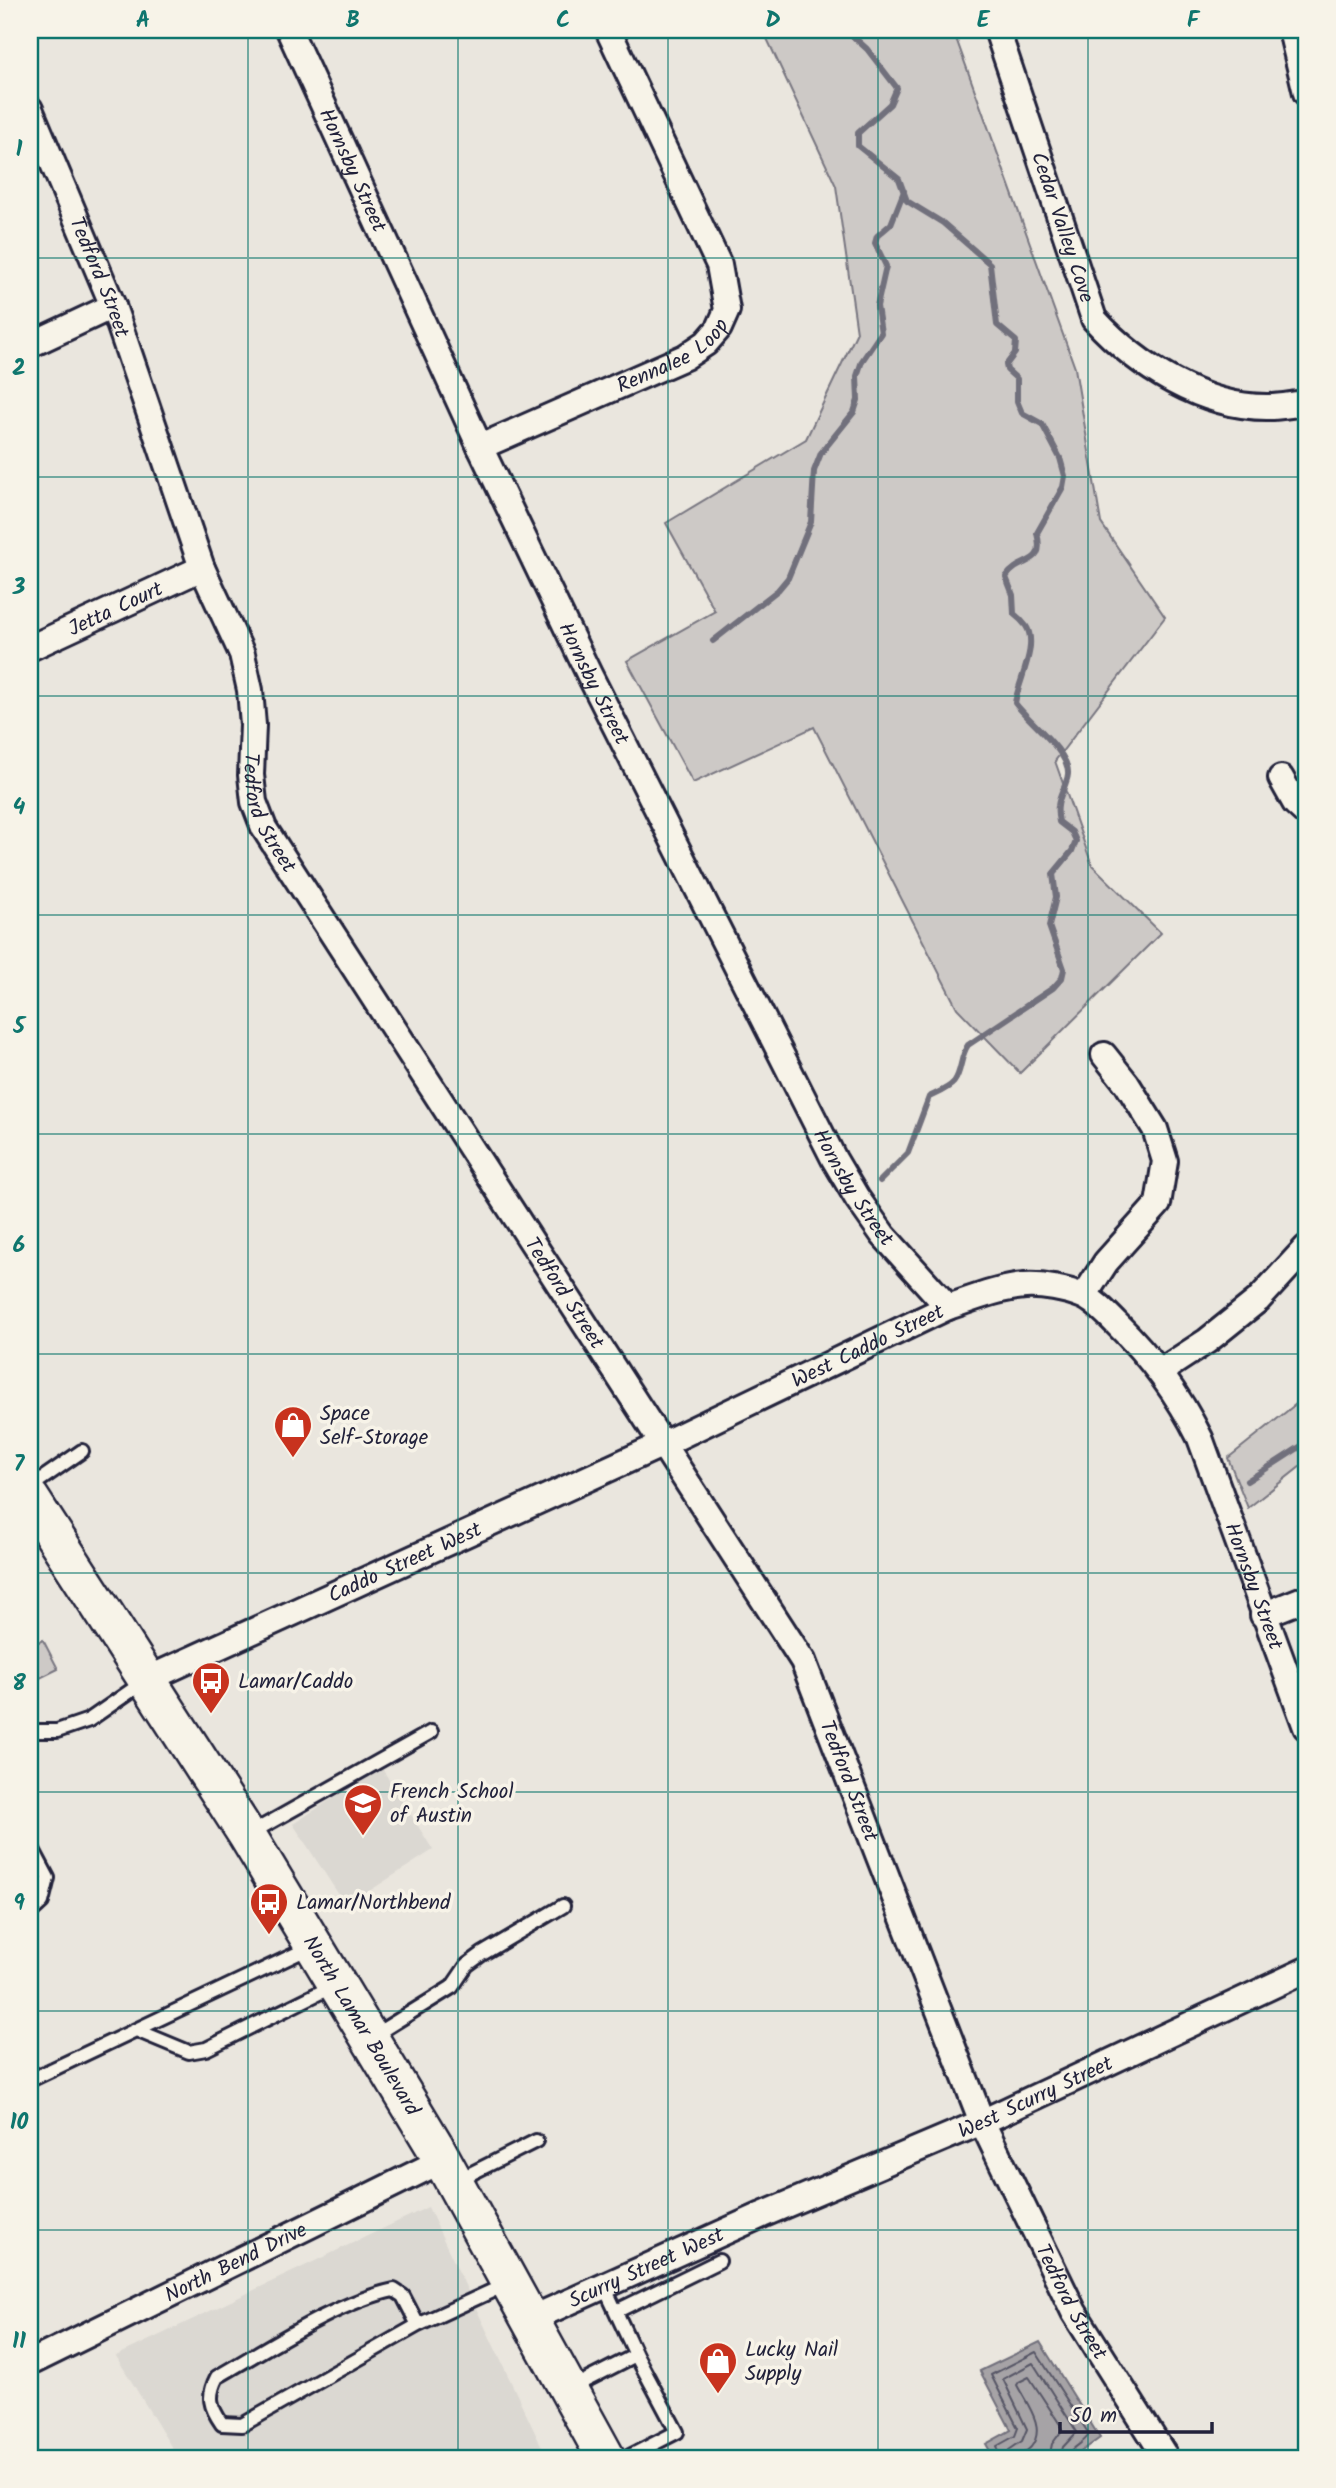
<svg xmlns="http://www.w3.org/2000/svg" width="1336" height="2488" viewBox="0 0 1336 2488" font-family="Kalam,sans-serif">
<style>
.built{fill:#dbd8d2}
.green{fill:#cdc9c6;stroke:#787680;stroke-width:2}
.water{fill:#a6a3a6;stroke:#716f7b;stroke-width:2}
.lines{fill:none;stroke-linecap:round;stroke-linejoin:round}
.shore{stroke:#575666;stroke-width:2}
.stream{stroke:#716f7b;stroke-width:6}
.service-casing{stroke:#22223b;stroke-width:18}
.minor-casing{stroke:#22223b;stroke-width:30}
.primary-casing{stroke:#22223b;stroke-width:42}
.service{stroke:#f7f3e8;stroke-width:12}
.minor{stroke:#f7f3e8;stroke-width:24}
.primary{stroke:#f7f3e8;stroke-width:37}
.grid{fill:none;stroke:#0f766e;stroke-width:2;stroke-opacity:0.55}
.labels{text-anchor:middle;stroke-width:7;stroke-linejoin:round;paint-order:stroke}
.street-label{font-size:21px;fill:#22223b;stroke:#f7f3e8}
.poi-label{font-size:21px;fill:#22223b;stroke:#f7f3e8;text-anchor:start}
.neatline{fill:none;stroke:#0f766e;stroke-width:2.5}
.grid-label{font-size:23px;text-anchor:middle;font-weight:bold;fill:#0f766e}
</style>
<rect width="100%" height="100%" fill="#eae6de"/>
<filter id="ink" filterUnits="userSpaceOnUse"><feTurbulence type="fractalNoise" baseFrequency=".0143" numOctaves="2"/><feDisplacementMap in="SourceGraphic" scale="14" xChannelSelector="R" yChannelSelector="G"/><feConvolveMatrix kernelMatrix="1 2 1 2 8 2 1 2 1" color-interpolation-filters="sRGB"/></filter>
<g filter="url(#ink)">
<path class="built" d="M381,1767L433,1850L346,1906L293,1824Z
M428,2207L547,2458H178L116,2356Z"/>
<path class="green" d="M763,30H953L1075,368L1101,523L1165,617L1055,761L1092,865L1161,933L1020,1073L957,1008L814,727L693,783L627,661L715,611L666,523L806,439L857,332L836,186Z
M1306,1396V1462L1248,1508L1228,1458Z
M43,1640L58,1669L30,1683V1646Z"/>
<path class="water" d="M1040,2342L1100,2438L1072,2458H994L986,2444L1011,2430L980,2371Z"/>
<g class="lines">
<path class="shore" d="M1000,2458L997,2446L1015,2436L1018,2428L991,2375L1036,2352L1089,2434C1085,2444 1070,2446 1069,2458
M1008,2458L1009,2450L1022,2441L1027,2429L1003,2379L1033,2363L1077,2432L1063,2447L1060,2458
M1019,2458C1022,2454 1027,2451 1031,2447C1047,2427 1026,2403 1017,2385L1019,2382L1029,2377L1063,2429L1052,2444L1049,2458"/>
<path class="stream" d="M846,30L867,49L897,88L890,104L858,133V146L899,179L907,201L943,223L990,264L997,325L1016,341L1015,353L1006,365L1007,370L1017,379V401L1022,413L1042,424L1060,458L1065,476L1063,487L1037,533C1046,568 1021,555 1006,577L1013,595L1014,614C1018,617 1023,622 1026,626C1039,645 1018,682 1015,703C1028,721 1070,752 1068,774C1067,785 1059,795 1058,806C1057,811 1058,817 1059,822L1072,832L1076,841L1072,851L1053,874L1056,897L1049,926L1064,969L1062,978L1053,988L968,1045C960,1056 962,1072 954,1082C948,1089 937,1093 929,1097L908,1153L880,1181
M713,641L778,590L788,578L811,522L814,471L821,453L854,412L858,400L857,376L862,361L881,333L877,306L886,266L875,243L877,236L891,224L904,191
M1247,1481L1306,1443"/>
<defs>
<path id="service" d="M30,1487L82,1451
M30,1731H57L89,1720L145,1681
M251,1833L431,1732
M30,1844L48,1878L42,1902L30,1913
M136,2030L189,2052L206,2049L333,1986
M373,2036L452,1987L467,1965L482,1954L563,1906
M30,2080L311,1947
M456,2181L536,2141
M604,2286L636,2355L677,2432L626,2458
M617,2311L719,2261
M418,2325L403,2296L394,2290C337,2302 268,2348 217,2377C207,2396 210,2407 222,2424L242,2425L418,2325L507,2284
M571,2388L636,2355"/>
<g id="minor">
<path id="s1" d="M289,30L480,447L589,674L834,1159L857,1198L883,1235L948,1307"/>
<path id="s2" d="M997,30L1094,319C1137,366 1203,408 1269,407C1281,407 1294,404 1306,403"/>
<path d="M1291,30L1306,93"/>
<path id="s3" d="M30,109L113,306L202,568L242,654L250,690L253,725L251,775L254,802L264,828L803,1661L982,2122L1074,2312L1166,2458"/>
<path d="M30,345L113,306"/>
<path id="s4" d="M480,447L685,357L706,343L719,328L727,310L719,265L608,30"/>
<path id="s5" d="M30,648L202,568"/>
<path d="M1281,778L1295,803L1306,813"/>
<path d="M1084,1296L1106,1262L1158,1204L1165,1161L1155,1129L1127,1084L1104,1055"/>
<path d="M1161,1371L1207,1341L1258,1300L1306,1248"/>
<path d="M1263,1615L1306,1598"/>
<path id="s6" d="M148,1679L661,1445L948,1307C972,1299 999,1288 1025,1286C1042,1285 1066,1289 1083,1296C1095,1301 1106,1313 1116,1323C1151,1357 1178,1394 1200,1438L1306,1727"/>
<path id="s7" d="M531,2319L762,2215L982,2122L1306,1970"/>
<path id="s8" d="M30,2363L443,2160"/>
</g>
<g id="primary">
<path id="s9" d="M30,1498L247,1835L434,2145L606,2458"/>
</g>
</defs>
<use href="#service" class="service-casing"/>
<use href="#minor" class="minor-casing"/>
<use href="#primary" class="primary-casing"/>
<use href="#service" class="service"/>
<use href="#minor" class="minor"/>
<use href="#primary" class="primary"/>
</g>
</g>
<path class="grid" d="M248,30V2458M458,30V2458M668,30V2458M878,30V2458M1088,30V2458M30,258H1306M30,477H1306M30,696H1306M30,915H1306M30,1134H1306M30,1354H1306M30,1573H1306M30,1792H1306M30,2011H1306M30,2230H1306"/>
<defs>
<symbol id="shop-pin" viewBox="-11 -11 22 30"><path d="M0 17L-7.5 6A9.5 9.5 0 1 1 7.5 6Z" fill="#c8321e" stroke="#f7f3e8"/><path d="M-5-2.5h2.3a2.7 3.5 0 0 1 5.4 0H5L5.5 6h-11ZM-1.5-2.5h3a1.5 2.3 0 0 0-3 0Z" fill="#fff"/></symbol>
<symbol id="bus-pin" viewBox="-11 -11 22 30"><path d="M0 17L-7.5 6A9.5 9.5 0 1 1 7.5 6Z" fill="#c8321e" stroke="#f7f3e8"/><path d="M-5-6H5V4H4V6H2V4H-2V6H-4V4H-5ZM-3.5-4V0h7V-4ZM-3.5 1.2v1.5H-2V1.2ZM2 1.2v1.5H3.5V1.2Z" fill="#fff"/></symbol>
<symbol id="school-pin" viewBox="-11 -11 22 30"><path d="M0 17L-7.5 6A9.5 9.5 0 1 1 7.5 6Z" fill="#c8321e" stroke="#f7f3e8"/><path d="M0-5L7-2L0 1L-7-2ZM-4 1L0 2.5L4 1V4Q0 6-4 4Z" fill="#fff"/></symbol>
</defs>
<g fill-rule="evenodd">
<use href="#shop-pin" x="271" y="1403" width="44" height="60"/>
<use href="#bus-pin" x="189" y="1659" width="44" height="60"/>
<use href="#school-pin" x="341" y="1781" width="44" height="60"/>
<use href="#bus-pin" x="247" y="1880" width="44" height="60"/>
<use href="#shop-pin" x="696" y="2339" width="44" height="60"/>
</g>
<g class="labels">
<g class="street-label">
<text dy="7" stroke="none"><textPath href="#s1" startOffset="154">Hornsby Street</textPath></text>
<text dy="7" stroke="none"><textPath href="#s2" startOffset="208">Cedar Valley Cove</textPath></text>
<text dy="7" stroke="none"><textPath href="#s3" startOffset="182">Tedford Street</textPath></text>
<text dy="7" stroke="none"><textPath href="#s4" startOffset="214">Rennalee Loop</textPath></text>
<text dy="7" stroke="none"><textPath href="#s5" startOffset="94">Jetta Court</textPath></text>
<text dy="7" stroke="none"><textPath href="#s1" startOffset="721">Hornsby Street</textPath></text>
<text dy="7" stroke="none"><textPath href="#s3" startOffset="749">Tedford Street</textPath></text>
<text dy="7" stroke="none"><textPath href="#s1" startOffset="1288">Hornsby Street</textPath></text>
<text dy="7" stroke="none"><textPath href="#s3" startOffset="1316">Tedford Street</textPath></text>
<text dy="7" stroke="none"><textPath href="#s6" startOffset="793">West Caddo Street</textPath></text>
<text dy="7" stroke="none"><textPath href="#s6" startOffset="282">Caddo Street West</textPath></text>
<text dy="7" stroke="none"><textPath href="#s6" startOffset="1365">Hornsby Street</textPath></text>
<text dy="7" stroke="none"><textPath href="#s3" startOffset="1883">Tedford Street</textPath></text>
<text dy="7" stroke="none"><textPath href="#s9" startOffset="623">North Lamar Boulevard</textPath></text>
<text dy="7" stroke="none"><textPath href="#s7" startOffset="551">West Scurry Street</textPath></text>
<text dy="7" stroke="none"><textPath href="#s8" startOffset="229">North Bend Drive</textPath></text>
<text dy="7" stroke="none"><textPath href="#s7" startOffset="126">Scurry Street West</textPath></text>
<text dy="7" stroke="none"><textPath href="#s3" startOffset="2450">Tedford Street</textPath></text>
</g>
<g class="poi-label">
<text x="320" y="1420">Space<tspan x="320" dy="24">Self-Storage</tspan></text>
<text x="238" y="1688">Lamar/Caddo</text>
<text x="390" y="1798">French School<tspan x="390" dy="24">of Austin</tspan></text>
<text x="296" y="1909">Lamar/Northbend</text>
<text x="745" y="2356">Lucky Nail<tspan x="745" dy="24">Supply</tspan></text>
</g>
</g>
<rect width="1336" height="2488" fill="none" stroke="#f7f3e8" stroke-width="77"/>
<path d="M1060 2422v10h152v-10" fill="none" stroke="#22223b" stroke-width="3.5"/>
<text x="1070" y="2422" font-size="21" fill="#22223b" stroke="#f7f3e8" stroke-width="5" paint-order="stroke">50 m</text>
<rect x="38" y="38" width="1260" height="2412" class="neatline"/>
<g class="grid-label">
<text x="143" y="27">A</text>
<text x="353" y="27">B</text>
<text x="563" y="27">C</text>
<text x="773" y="27">D</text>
<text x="983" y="27">E</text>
<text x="1193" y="27">F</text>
<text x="19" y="156">1</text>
<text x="19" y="375">2</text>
<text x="19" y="594">3</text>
<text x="19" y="814">4</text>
<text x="19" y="1033">5</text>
<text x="19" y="1252">6</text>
<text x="19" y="1471">7</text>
<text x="19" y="1690">8</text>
<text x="19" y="1910">9</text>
<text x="19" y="2129">10</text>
<text x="19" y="2348">11</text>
</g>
</svg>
